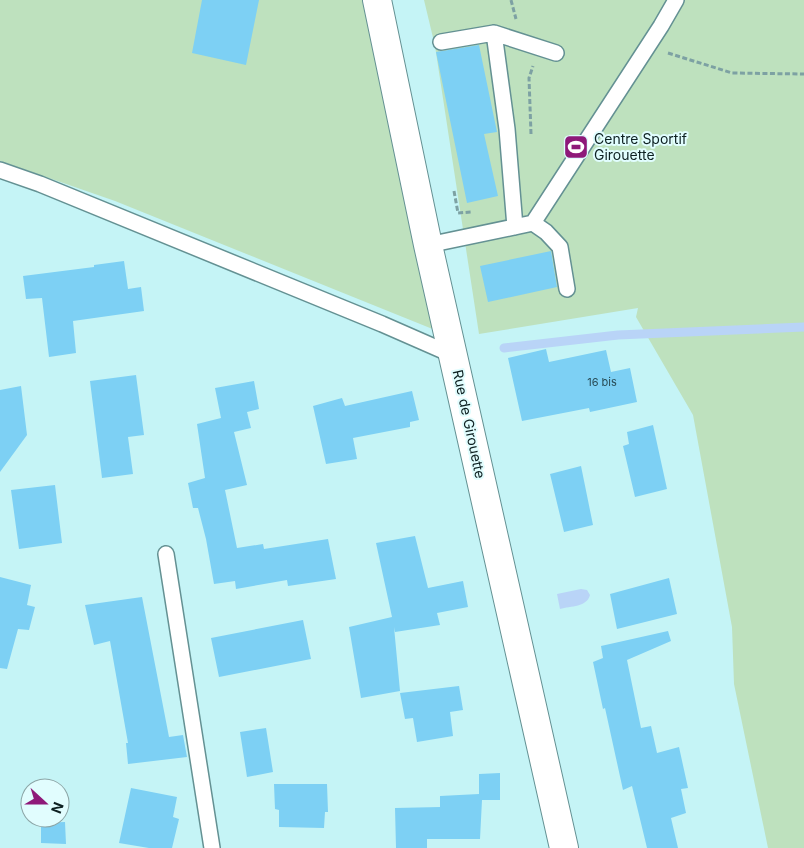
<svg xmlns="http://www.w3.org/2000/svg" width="804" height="848" viewBox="0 0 804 848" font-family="Inter,sans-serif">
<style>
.green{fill:#bee1be}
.water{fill:#b9d4f7}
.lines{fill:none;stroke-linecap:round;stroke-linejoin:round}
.stream{stroke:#b9d4f7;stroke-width:9}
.building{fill:#7dd0f4}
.service-casing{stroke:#649193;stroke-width:18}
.minor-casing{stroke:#649193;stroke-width:30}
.path{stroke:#7da1a3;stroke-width:3;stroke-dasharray:5 2.5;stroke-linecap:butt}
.service{stroke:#fff;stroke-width:15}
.minor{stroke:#fff;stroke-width:28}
.labels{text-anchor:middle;stroke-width:4;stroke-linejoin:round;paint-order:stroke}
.number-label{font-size:11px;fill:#294c56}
.poi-label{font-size:14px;fill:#0d2021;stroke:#e1fdfe;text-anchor:start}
.street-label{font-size:14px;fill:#0d2021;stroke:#e1fdfe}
</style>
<rect width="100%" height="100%" fill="#c5f4f6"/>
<path class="green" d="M0,0H364L435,330L115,201L0,161Z
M424,0H804V848H768L734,684L732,627L693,415L636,317L638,308L479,334L435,46Z"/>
<path class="water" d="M581,589L587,590L590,595C587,607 571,606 560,609L557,594Z"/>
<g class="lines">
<path class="stream" d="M504,348L618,335L804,327"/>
</g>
<path class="building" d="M202,0H259L246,65L192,53Z
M479,45L497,132L484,134L498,196L467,203L436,52Z
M551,251L557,287L488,302L480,266Z
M124,261L128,289L141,287L144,311L73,321L76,353L49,357L42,298L26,299L23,276L94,267V265Z
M546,349L549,362L606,350L611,372L630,368L637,402L590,412L589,408L522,421L508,358Z
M136,375L144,435L128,437L133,474L102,478L90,381Z
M254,381L259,409L247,412L251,428L234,432L247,485L225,490L237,548L263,544L264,549L328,539L336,579L288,586L287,580L236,589L235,581L214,584L206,539L198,508H193L188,483L205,478L197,424L221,418L215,388Z
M21,386L27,435L0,472V390Z
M412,391L419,420L410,422V427L353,438L357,459L326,464L313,406L342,398L345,406Z
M653,425L667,489L635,497L623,446L629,444L627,432Z
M581,466L593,525L564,532L550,474Z
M55,485L62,543L19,549L11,490Z
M415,536L428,588L463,581L468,607L437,613L440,625L395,632L394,627L400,691L361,698L349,627L392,617L376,543Z
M0,577L31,585L27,605L35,607L29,630L18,629L7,669L0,668Z
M669,578L677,614L617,629L610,594Z
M142,597L169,737L183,735L187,757L128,764L126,743H128L110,641L94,645L85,605Z
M303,620L311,659L219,677L211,638Z
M668,631L671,641L627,660L641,728L651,726L657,753L679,747L688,788L681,789L686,813L671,818L678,848H647L632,786L623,790L605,708L603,709L593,662L603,658L601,646Z
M459,686L463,710L450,712L453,736L417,742L413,718L405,719L400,693Z
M266,728L273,772L247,777L240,732Z
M500,773V800H482L480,839H427V848H396L395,808L440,807V796L479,794V774Z
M274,784H327L328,812H325L324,828L279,827V810L275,809Z
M131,788L177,797L173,817L179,819L172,848H149L119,843Z
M65,822L66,844L41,843V823Z"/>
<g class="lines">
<defs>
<path id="service" d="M494,33L507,129L515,227
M441,42L494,33L556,53
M0,170L40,184L382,324L455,356
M533,223L546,232L560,247L567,289
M428,245L533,223L661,26L676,0
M166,554L212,848"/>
<path id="minor" d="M377,0L428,245L564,848"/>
</defs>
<use href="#service" class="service-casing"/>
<use href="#minor" class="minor-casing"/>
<path class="path" d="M511,0L516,19
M668,53L732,73L804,74
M531,134L529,78L533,66
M454,191L458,213L471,212"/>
<use href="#service" class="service"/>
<use href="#minor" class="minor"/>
</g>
<defs>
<symbol id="stadium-square" viewBox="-11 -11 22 22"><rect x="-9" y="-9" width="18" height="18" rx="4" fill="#8e1979" stroke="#e1fdfe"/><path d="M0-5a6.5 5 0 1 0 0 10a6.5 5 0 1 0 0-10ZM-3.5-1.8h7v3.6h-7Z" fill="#fff"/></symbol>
</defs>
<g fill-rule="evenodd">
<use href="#stadium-square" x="562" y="133" width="28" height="28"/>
</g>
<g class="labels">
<g class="number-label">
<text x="602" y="386">16 bis</text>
</g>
<g class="poi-label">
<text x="594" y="144">Centre Sportif<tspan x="594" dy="16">Girouette</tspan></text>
</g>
<g class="street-label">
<text transform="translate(469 424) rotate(78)" y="5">Rue de Girouette</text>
</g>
</g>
<g transform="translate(45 803) rotate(111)"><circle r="24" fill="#e1fdfe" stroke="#8ca5a6"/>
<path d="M0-4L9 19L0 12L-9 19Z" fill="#8e1979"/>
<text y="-8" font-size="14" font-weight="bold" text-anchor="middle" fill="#0d2021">N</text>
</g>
</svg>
